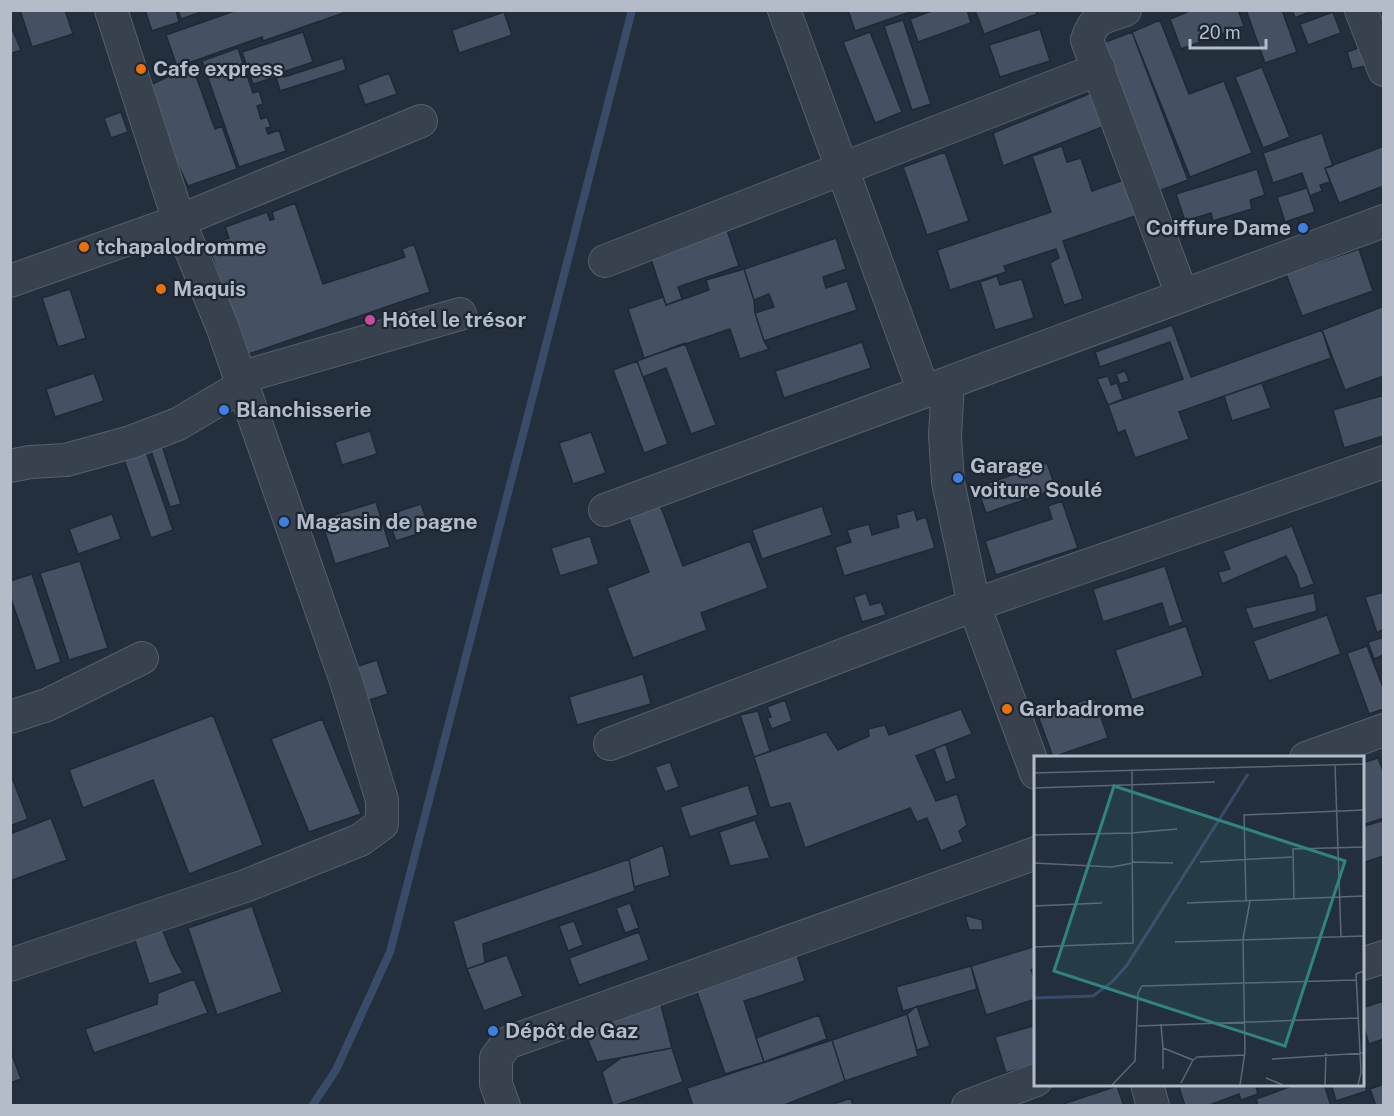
<svg xmlns="http://www.w3.org/2000/svg" width="1394" height="1116" viewBox="0 0 1394 1116" font-family="'Public Sans',sans-serif">
<style>
.lines{fill:none;stroke-linecap:round;stroke-linejoin:round}
.stream{stroke:#394c67;stroke-width:8}
.building{fill:#455162;stroke:#1f2835;stroke-width:1.5}
.minor-casing{stroke:#565f6c;stroke-width:34}
.minor{stroke:#38414e;stroke-width:32}
.food-dot{fill:#e8710a;stroke:#1d2633;stroke-width:2}
.shop-dot{fill:#3f7fe0;stroke:#1d2633;stroke-width:2}
.hotel-dot{fill:#d1479c;stroke:#1d2633;stroke-width:2}
.labels{text-anchor:middle;stroke-width:4.5;stroke-linejoin:round;paint-order:stroke}
.poi-label{font-size:21px;font-weight:bold;fill:#b4bcc9;stroke:#1d2633;text-anchor:start}
.inset-river{fill:none;stroke:#394c67;stroke-width:3}
.inset-road{fill:none;stroke:#5e6776;stroke-width:1.5}
.view{fill:#308480;fill-opacity:0.15;stroke:#308480;stroke-width:3}
.inset-edge{fill:none;stroke:#b4bcc9;stroke-width:3}
</style>
<rect width="100%" height="100%" fill="#242f3e"/>
<g class="lines">
<path class="stream" d="M312,1106L336,1070L390,952L632,10"/>
</g>
<path class="building" d="M20,10H65L73,34L32,47Z
M145,10H176L179,22L152,31Z
M178,10H207L181,19Z
M237,10H352L263,41L262,37L177,67L166,35Z
M848,10H913V11L855,31Z
M934,10H967L971,23L918,42L910,19Z
M975,10H1035L1037,14L984,34Z
M1192,10H1238L1244,26L1181,49L1170,19Z
M1246,10H1282L1297,52L1265,63Z
M1292,10H1314L1295,18Z
M504,12L512,35L459,53L452,30Z
M1333,12L1341,33L1308,45L1300,24Z
M903,20L931,104L912,110L884,26Z
M1160,20L1189,94L1224,81L1252,153L1190,177L1132,32Z
M10,24L21,50L10,54Z
M1040,29L1050,61L1000,77L989,45Z
M303,32L313,62L283,72L284,77L343,58L346,70L280,91L276,77L253,84L242,52Z
M870,32L902,112L875,123L843,42Z
M1132,32L1188,180L1156,192L1100,44Z
M1364,46L1370,65L1352,69L1347,52Z
M238,48L253,93L259,91L263,104L257,106L261,119L267,117L271,127L266,128L268,134L279,130L286,151L239,167L202,61Z
M192,65L215,129L222,126L237,169L188,186L142,89Z
M1262,67L1290,137L1263,148L1235,77Z
M389,73L397,94L365,105L358,85Z
M1091,93L1105,126L1003,166L993,133Z
M121,112L128,132L111,138L104,118Z
M1322,133L1333,166L1325,168L1330,182L1320,185L1322,191L1310,196L1302,173L1273,183L1263,153Z
M1062,146L1067,162L1081,158L1092,191L1129,178L1141,214L1063,241L1083,299L1064,305L1050,263L1059,258L1056,249L1004,266L1006,272L950,290L937,250L1051,212L1032,156Z
M1384,146V186L1339,203L1325,168Z
M945,152L969,221L927,235L903,167Z
M1257,169L1265,195L1250,200L1252,209L1213,221L1211,213L1185,221L1176,194Z
M1307,188L1315,212L1285,222L1277,197Z
M295,203L323,284L405,257L402,249L414,244L430,292L246,355L208,245L229,238L225,227L267,212L270,220L274,219L272,212Z
M725,224L739,266L678,287L682,299L666,305L648,250Z
M836,238L846,269L823,277L826,288L847,281L857,310L764,341L755,313L774,307L769,294L754,300L744,269Z
M1359,249L1373,291L1302,316L1286,274Z
M744,269L754,300L755,313L764,341L769,349L740,359L730,329L644,358L628,309L663,297L666,305L709,290L706,280Z
M997,276L1000,285L1022,279L1034,318L995,330L980,282Z
M70,289L86,338L58,347L42,298Z
M1384,306V376L1345,390L1322,330Z
M1172,325L1191,377L1322,330L1331,358L1179,412L1189,439L1135,458L1125,430L1118,433L1108,405L1183,379L1170,342L1100,367L1095,352Z
M862,342L871,368L784,398L775,371Z
M685,343L716,425L691,434L666,368L643,377L637,361Z
M637,361L668,444L644,453L613,370Z
M1125,371L1129,381L1120,384L1116,374Z
M94,373L104,401L55,417L46,389Z
M1108,376L1111,385L1117,383L1123,399L1108,405L1097,379Z
M1262,383L1271,408L1232,421L1224,396Z
M1384,395V436L1344,448L1333,410Z
M370,431L377,454L342,465L335,442Z
M591,432L606,473L573,484L559,443Z
M160,439L181,504L170,507L148,442Z
M143,443L173,530L151,538L121,451Z
M1047,463L1056,489L986,513L977,487Z
M1062,501L1078,548L996,575L985,541L1052,519L1048,506Z
M376,502L390,547L335,564L321,519Z
M659,502L683,566L750,541L768,588L701,613L707,630L633,658L607,588L649,572L627,514Z
M421,504L430,530L396,541L387,515Z
M822,506L832,535L762,559L752,530Z
M914,510L917,520L926,517L935,548L844,576L835,547L851,542L847,530L869,524L872,535L899,527L896,515Z
M112,514L121,539L78,554L69,529Z
M1292,526L1314,584L1300,589L1296,575L1286,556L1222,584L1218,572L1230,569L1223,551Z
M590,536L599,564L560,576L551,548Z
M80,561L108,648L69,660L40,573Z
M1165,566L1183,622L1169,627L1162,603L1103,622L1093,589Z
M32,574L61,662L36,671L10,596V581Z
M1384,592V629L1377,633L1365,597Z
M866,593L870,605L881,602L886,615L862,622L854,597Z
M1314,593L1317,611L1253,629L1245,608Z
M1327,615L1341,654L1269,681L1253,641Z
M1186,626L1203,676L1132,700L1115,650Z
M1384,637V655L1374,659L1368,642Z
M1367,646L1384,690V709L1369,714L1347,653Z
M377,660L388,694L357,704L346,670Z
M643,674L651,704L577,725L569,697Z
M1094,697L1108,738L1053,757L1038,716Z
M785,700L792,721L772,729L767,718L771,717L767,707Z
M961,709L972,734L916,756L936,801L957,794L967,825L959,831L963,842L941,851L927,818L917,822L910,808L805,848L790,803L770,808L754,757L826,732L838,750L869,736L868,729L885,725L889,735Z
M758,711L770,751L754,757L740,715Z
M213,715L263,845L189,874L153,780L83,808L69,770Z
M322,719L361,814L309,832L271,739Z
M946,744L956,778L946,783L934,749Z
M1378,758L1384,773V818L1362,825V763Z
M670,762L679,787L665,792L655,767Z
M13,780L28,819L10,826V781Z
M748,785L758,815L690,837L680,807Z
M51,818L67,860L10,881V834Z
M755,820L770,858L730,866L719,832Z
M1384,820V856L1362,863V827Z
M663,845L670,876L634,887L629,859Z
M629,859L635,891L483,944L485,963L467,969L453,921Z
M630,903L639,928L625,933L616,908Z
M252,906L282,992L217,1015L188,928Z
M965,915L982,920L983,930H969Z
M158,918L172,954L183,973L149,984L131,928Z
M574,921L583,945L568,951L559,926Z
M639,932L649,960L579,985L569,958Z
M1036,946V968L1031,970L1036,982V999L986,1015L971,966Z
M507,955L523,996L484,1011L467,969Z
M797,955L805,981L744,1001L764,1062L725,1074L696,989Z
M971,966L977,989L903,1011L896,987Z
M194,979L208,1013L94,1053L85,1029L157,1004L158,993Z
M659,997L672,1048L597,1062L581,1024Z
M1383,1001L1384,1039L1369,1044L1362,1022V1008Z
M917,1006L930,1046L917,1050L907,1014Z
M907,1014L918,1056L845,1081L832,1040Z
M819,1015L827,1039L764,1062L756,1038Z
M1036,1025V1064L1006,1073L995,1037Z
M832,1040L845,1081L782,1106H693L687,1088Z
M672,1048L683,1082L613,1106L602,1072L621,1058Z
M10,1049L21,1079L10,1083Z
M1362,1079L1367,1091L1336,1101L1331,1084H1362Z
M1178,1084H1255L1258,1094L1241,1100L1239,1094L1207,1106H1185Z
M1297,1084H1324L1331,1106H1258L1256,1099Z
M1384,1084V1106H1376L1370,1089Z
M1117,1086L1124,1106H1057Z
M851,1098L853,1106H827Z"/>
<g class="lines">
<defs>
<path id="minor" d="M784,10L924,392
M1125,10C1104,18 1094,16 1087,40L1182,295
M1361,10L1384,70
M605,261L1099,69
M10,281L179,221L111,10
M239,378L460,314
M948,383L945,436L948,482L974,605L1036,773
M10,466L30,462L66,460L131,442L178,424L242,386
M605,510L1384,221
M10,717L47,705L142,658
M610,744L974,605L1384,462
M1306,758L1384,730
M1362,964L1384,957
M10,965L245,886L360,840L382,824V800L346,681L222,326L179,221L421,121
M1147,1084L1153,1106
M504,1106L496,1084V1058L507,1043L1036,853
M968,1106L1036,1080"/>
</defs>
<use href="#minor" class="minor-casing"/>
<use href="#minor" class="minor"/>
</g>
<g class="food-dot">
<circle cx="141" cy="69" r="6"/>
<circle cx="84" cy="247" r="6"/>
<circle cx="161" cy="289" r="6"/>
<circle cx="1007" cy="709" r="6"/>
</g>
<g class="shop-dot">
<circle cx="1303" cy="228" r="6"/>
<circle cx="224" cy="410" r="6"/>
<circle cx="958" cy="478" r="6"/>
<circle cx="284" cy="522" r="6"/>
<circle cx="493" cy="1031" r="6"/>
</g>
<circle class="hotel-dot" cx="370" cy="320" r="6"/>
<g class="labels">
<g class="poi-label">
<text x="153" y="76">Cafe express</text>
<text x="1291" y="235" text-anchor="end">Coiffure Dame</text>
<text x="96" y="254">tchapalodromme</text>
<text x="173" y="296">Maquis</text>
<text x="382" y="327">Hôtel le trésor</text>
<text x="236" y="417">Blanchisserie</text>
<text x="970" y="473">Garage<tspan x="970" dy="24">voiture Soulé</tspan></text>
<text x="296" y="529">Magasin de pagne</text>
<text x="1019" y="716">Garbadrome</text>
<text x="505" y="1038">Dépôt de Gaz</text>
</g>
</g>
<g transform="translate(1034 756)">
<rect width="330" height="330" fill="#242f3e"/>
<path class="inset-river" d="M0,242L59,240L78,226L93,209L214,18"/>
<path class="inset-road" d="M301,8L307,181M0,17L330,8M0,32L181,26M0,79L98,77V15M99,106L139,107M166,106L258,101M0,107L78,111L99,107M260,143L259,93L330,91M212,145L210,59L330,54M153,147L330,140M0,150L68,147M141,186L330,180M0,191L99,187L98,77L143,73M127,268L129,292L159,304L147,327M104,270L324,262M129,292V313M238,303L330,297M159,304L163,301L211,299M232,322L249,329M78,329L101,305L104,237L108,230L322,224M206,329L211,296L209,183L216,145M291,329L292,297M324,329L327,316L322,218L330,215"/>
<path class="view" d="M80,30L311,105L251,290L20,215Z"/>
<rect width="330" height="330" class="inset-edge"/>
</g>
<rect width="1394" height="1116" fill="none" stroke="#b4bcc9" stroke-width="24"/>
<path d="M1190 39v9h76v-9" fill="none" stroke="#b4bcc9" stroke-width="3"/>
<text x="1199" y="39" font-size="18" fill="#b4bcc9" stroke="#1d2633" stroke-width="4.5" paint-order="stroke">20 m</text>
</svg>
